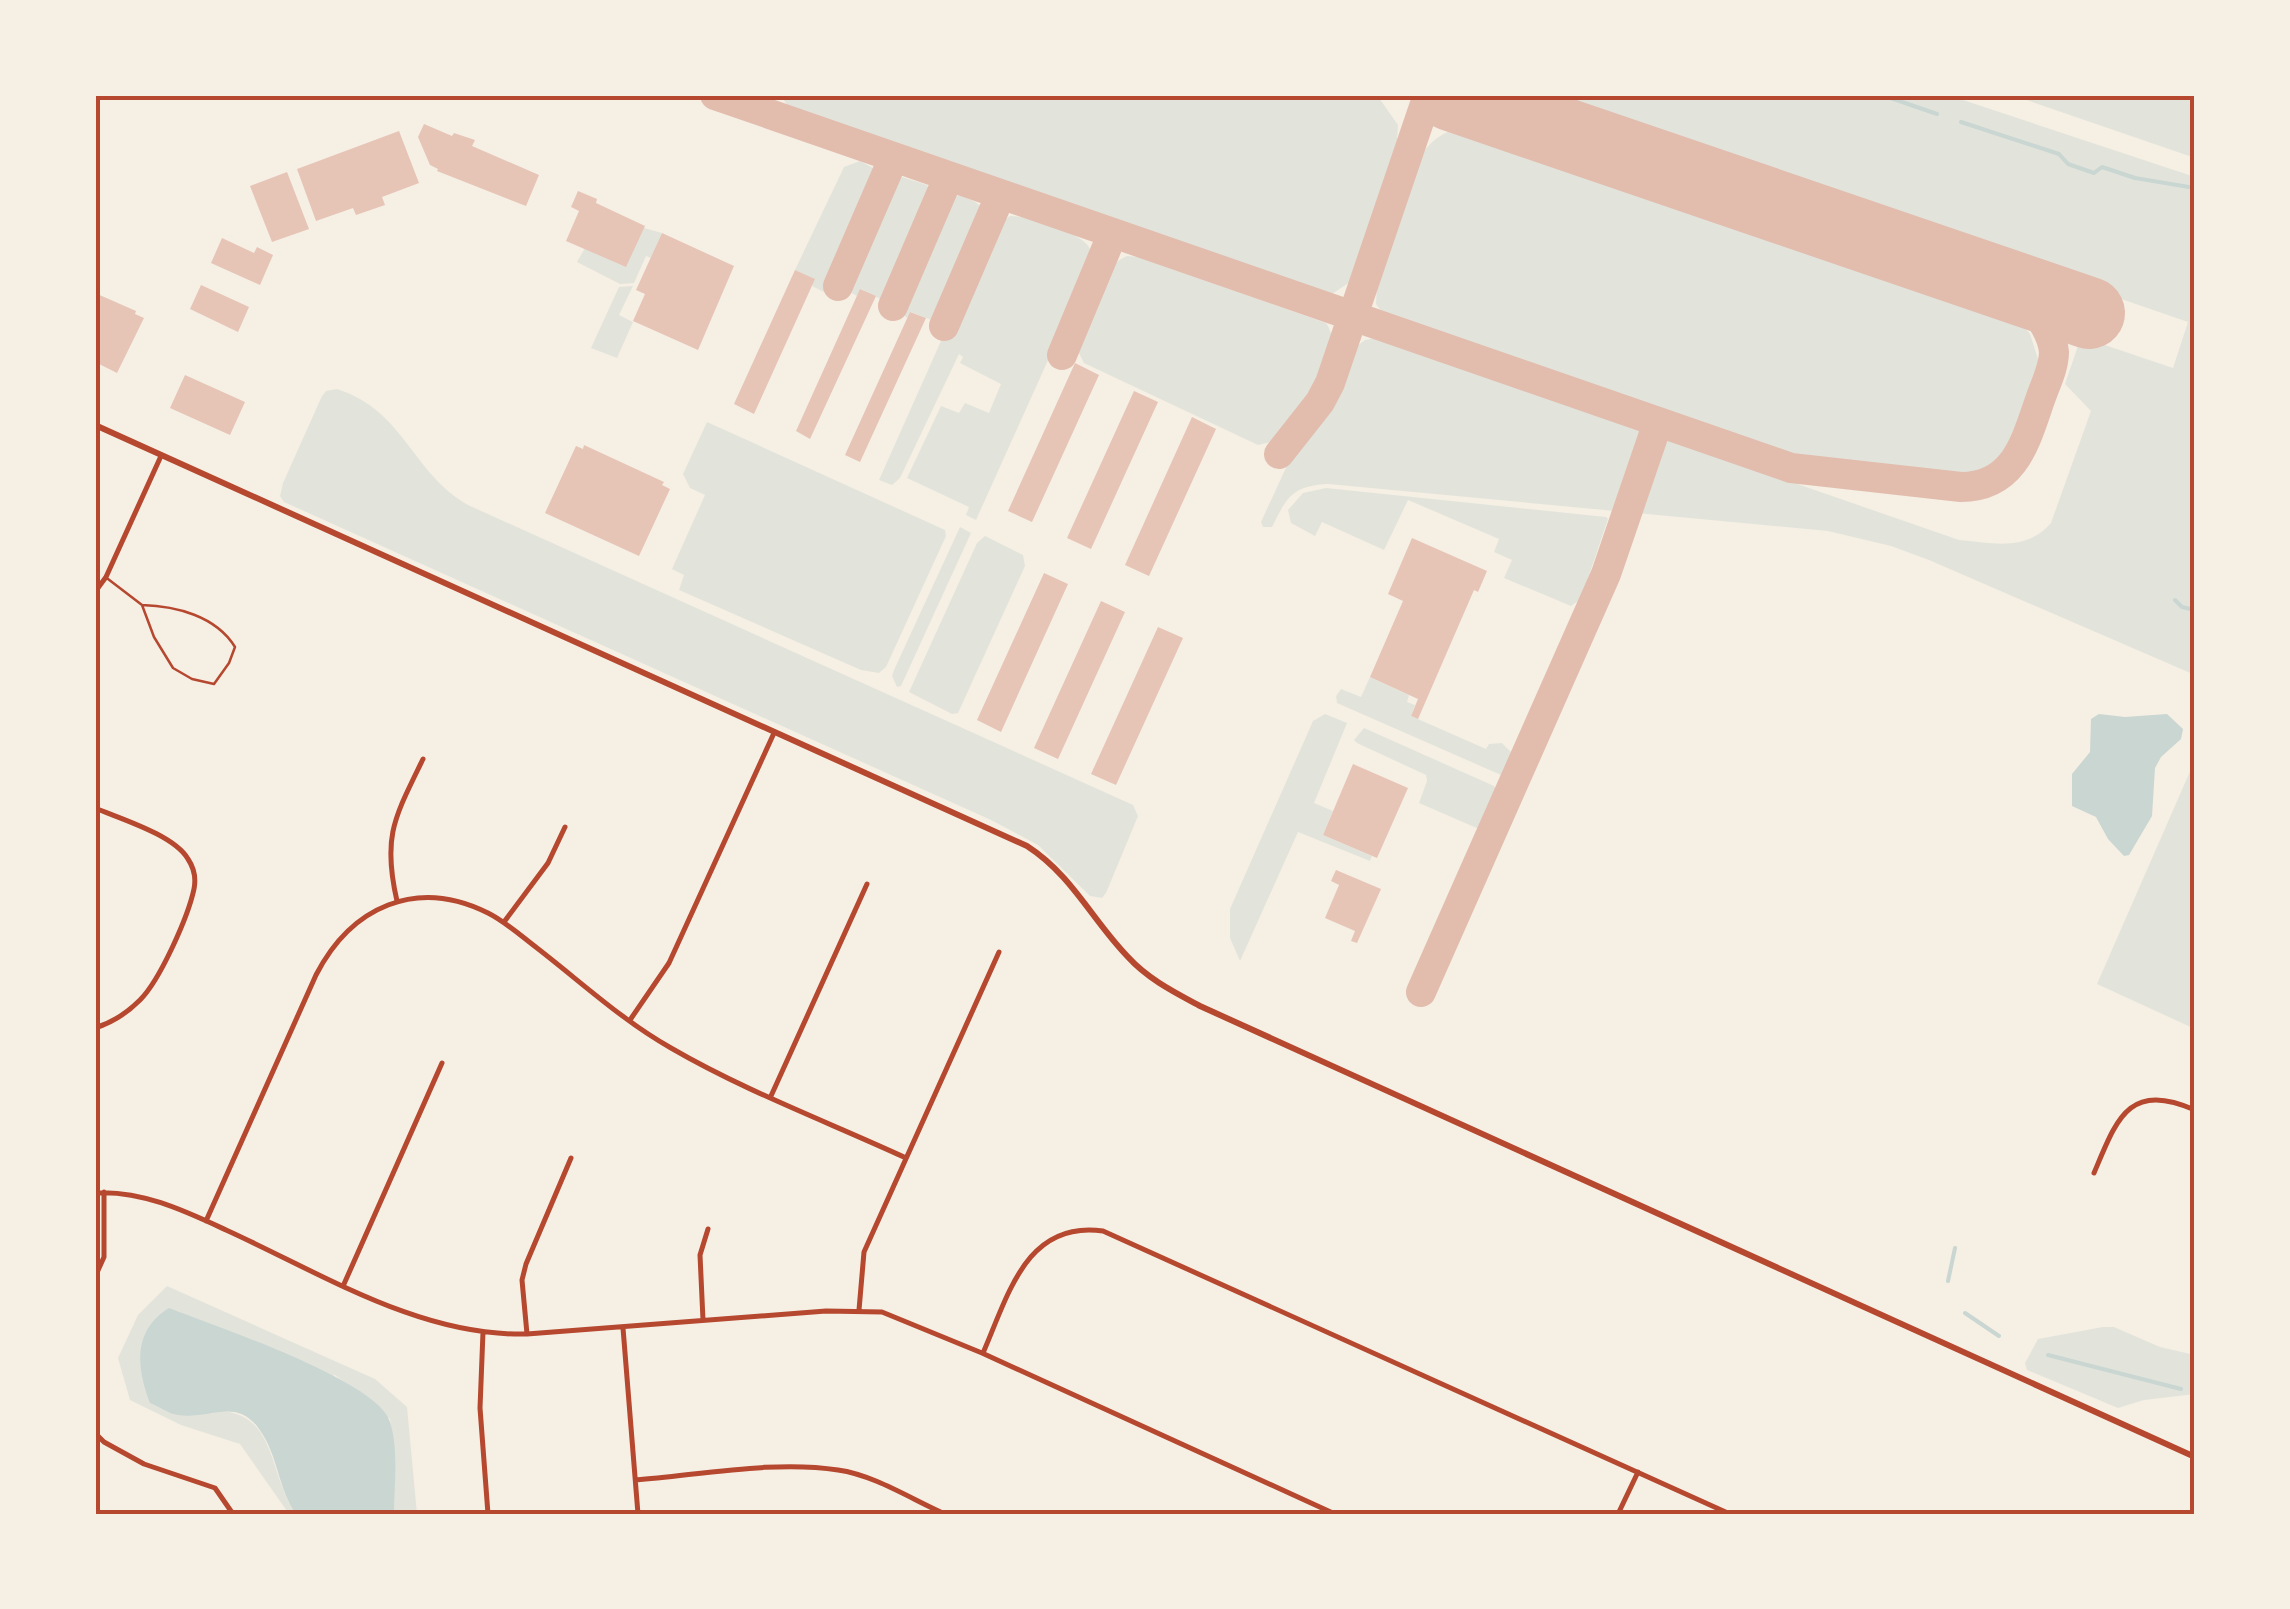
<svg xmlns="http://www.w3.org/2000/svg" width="2290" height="1609" viewBox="0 0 2290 1609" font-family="Poppins,sans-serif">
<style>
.green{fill:#e2e4dc}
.water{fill:#c9d6d2}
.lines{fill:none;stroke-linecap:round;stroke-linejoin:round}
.stream{stroke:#c9d6d2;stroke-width:4}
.taxiway{stroke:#e2bdae;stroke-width:30}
.runway{stroke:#e2bdae;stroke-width:72}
.building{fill:#e6c5b7}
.service{stroke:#b5482f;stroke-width:2.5}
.minor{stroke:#b5482f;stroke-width:5}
.secondary{stroke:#b5482f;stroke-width:6}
.neatline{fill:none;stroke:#b5482f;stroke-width:4}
</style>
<rect width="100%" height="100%" fill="#f6efe4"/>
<path class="green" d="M781,95H1377L1398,125L1396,154L1350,282L1329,296L819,120L788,107Z
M1530,95H1948L2195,177V675L1929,560L1891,546L1828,531L1328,484C1292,486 1287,497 1272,527H1263L1261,522L1290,459L1336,393L1352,350L1365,340L1376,338L1959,540C1993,543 2026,552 2051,523L2091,411L2065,384L2081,337L2173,368L2188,322Z
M2012,95H2195V158Z
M1468,125L2013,314L2030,334L2039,362L2008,452L1987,469L1969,474L1796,456L1384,315L1376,304L1377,286L1421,156C1433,137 1446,131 1468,125Z
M860,161L873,168L876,184L829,290L824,292L812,286L814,279L795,270L844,167Z
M902,177L927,185L933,198L888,303L861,289L857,296L844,289L889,185Z
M959,195C975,201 988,205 983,225L939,323L911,312L907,318L897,309L945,202Z
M1010,216C1026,215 1084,233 1090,249C1092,253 1091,261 1091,265L976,520L966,515L969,507L907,478L941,406L959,413L965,403L989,413L1001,384L960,363L963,357L959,354L900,478L892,485L879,480L991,229Z
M644,228L662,233L651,258L646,256L634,283L620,284L577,262L585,248Z
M1127,256L1138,257L1326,323C1350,358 1301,413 1280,440L1258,445L1084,363L1076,347L1077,340C1089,313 1098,267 1127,256Z
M633,286L619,315L633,322L617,358L591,348L619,287Z
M337,389C405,411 411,472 468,505L1133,805L1138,816L1106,893L1102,898L1090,896L1038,845L991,820L284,502L280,496L283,483L322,396L326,391Z
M707,422L945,530L946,536L886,667L879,673L861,670L679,590L684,575L672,569L705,495L690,488L683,474Z
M1326,488L1606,517L1608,519L1581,599L1571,606L1504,578L1512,560L1494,552L1499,539L1408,500L1384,550L1322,522L1315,536L1291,523L1288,510L1303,493Z
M960,527L971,533L901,686L897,687L892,676L894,670Z
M985,536L1023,555L1025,566L958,713L952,714L909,692L977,543Z
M1370,677L1409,695L1407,702L1415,705L1411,716L1486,749L1489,744L1502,743L1511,752V760L1501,775L1337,703L1336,696L1341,689L1361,697Z
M1325,714L1347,723L1314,803L1333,811L1323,835L1372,856L1370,861L1298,832L1240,961L1230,938V909L1313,721Z
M1364,728L1494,786L1496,790L1479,829L1419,803L1427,781L1426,775L1357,743L1354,740Z
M2195,760V1029L2097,984Z
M167,1286L375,1379L407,1407L417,1514H394V1451L390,1419L335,1375L212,1411C278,1408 267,1473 296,1514H289L240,1444L181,1425L130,1400L118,1358L138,1315Z
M2103,1327H2114L2160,1347L2195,1355V1394L2144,1400L2118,1408L2027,1370L2025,1363L2038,1339Z"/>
<path class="water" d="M2099,714L2125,717L2167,714L2183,729L2181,739L2161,757L2155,768L2152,816L2129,855L2124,856L2108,839L2096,817L2072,806V774L2090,752L2091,719Z
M169,1308C212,1325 379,1381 390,1422C399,1451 394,1485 394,1514H296C279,1490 278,1459 263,1435C239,1394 211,1420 178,1415C169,1414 158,1406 150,1403C136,1367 133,1330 169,1308Z"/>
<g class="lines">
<path class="stream" d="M1882,95L1937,114
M1961,122L2059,154L2068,164L2094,173L2102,167L2135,178L2195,188
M2175,600L2182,607L2195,610
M1948,1281L1955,1248
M1965,1313L1999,1336
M2048,1355L2181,1389"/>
<path class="taxiway" d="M715,95L1791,468L1961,487C2016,487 2026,439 2041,397C2046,383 2054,367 2054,352C2052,329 2033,309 2021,291
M838,286L893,159
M893,306L948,178
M944,326L1000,196
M1062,355L1112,235
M1279,454L1320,402L1330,383L1428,95
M1421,992L1606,574L1658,422"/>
<path class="runway" d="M1451,95L2089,313"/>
</g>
<path class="building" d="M424,124L452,136L454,133L475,140L472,146L539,175L526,206L437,171L438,169L430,165L418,137Z
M399,131L419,183L382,197L385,205L356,215L353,208L316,221L297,169Z
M287,172L309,229L272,242L250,186Z
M578,191L597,199L596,203L645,226L626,267L566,241L579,211L571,207Z
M662,233L734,266L698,350L633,321L645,294L636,290Z
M222,238L254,253L257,247L273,255L260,285L211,263Z
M795,270L815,279L754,414L734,404Z
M201,285L249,307L238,332L190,309Z
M860,289L876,296L810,439L796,431Z
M95,293L136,311L135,314L144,318L117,373L95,362Z
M910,312L926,318L860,462L845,455Z
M1075,363L1099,375L1032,522L1008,511Z
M185,375L245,402L230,435L170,408Z
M1134,391L1158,402L1091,549L1067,538Z
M1192,417L1216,429L1149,576L1125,565Z
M584,445L664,482L662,485L670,489L639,556L545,513L576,446L583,449Z
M1412,538L1487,571L1478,592L1474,590L1418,719L1411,716L1418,699L1370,677L1403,601L1388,594Z
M1044,573L1068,584L1001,732L977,720Z
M1101,601L1125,612L1058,759L1034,748Z
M1158,627L1183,638L1116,785L1091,774Z
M1353,764L1408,788L1377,858L1323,835Z
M1336,870L1381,889L1357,943L1351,941L1355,931L1325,918L1339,885L1331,881Z"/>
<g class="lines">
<path class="service" d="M108,579L142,605L154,637L173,668L192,679L214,684L229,663L235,647C216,616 176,606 142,605"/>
<path class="minor" d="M95,592L106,577L161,456
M95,808C121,819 174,835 188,859C194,868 196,879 194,889C188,917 160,980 140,1000C128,1012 111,1023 95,1028
M397,901C382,836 395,817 423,759
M504,922L548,863L565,827
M630,1020L669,963L774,733
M771,1096L867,884
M2094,1173C2117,1119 2128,1081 2195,1110
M95,1193C141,1190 185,1211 226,1230C321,1273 420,1337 527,1334L826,1311L882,1312L982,1353L1335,1514
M206,1221L316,975C351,907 416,877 488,913C506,922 521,936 537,948C581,982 623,1021 671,1048C745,1091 828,1122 906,1158
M95,1277L104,1257V1192
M344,1284L442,1063
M859,1310L864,1252L999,952
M703,1320L700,1255L708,1229
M623,1328L638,1514
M483,1332L480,1408L488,1514
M527,1334L522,1280L526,1264L571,1158
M983,1353C1008,1296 1026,1220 1103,1231L1730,1514
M95,1433L104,1442L144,1464L215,1488L233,1514
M636,1480C699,1475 775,1460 838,1470C874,1475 911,1499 945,1514
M1618,1514L1638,1472"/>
<path class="secondary" d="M95,425L1027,846C1072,875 1092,920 1128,957C1148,979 1174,992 1200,1006L2195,1457"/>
</g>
<rect width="2290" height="1609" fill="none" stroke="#f6efe4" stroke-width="195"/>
<rect x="98" y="98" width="2094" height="1414" class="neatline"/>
</svg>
